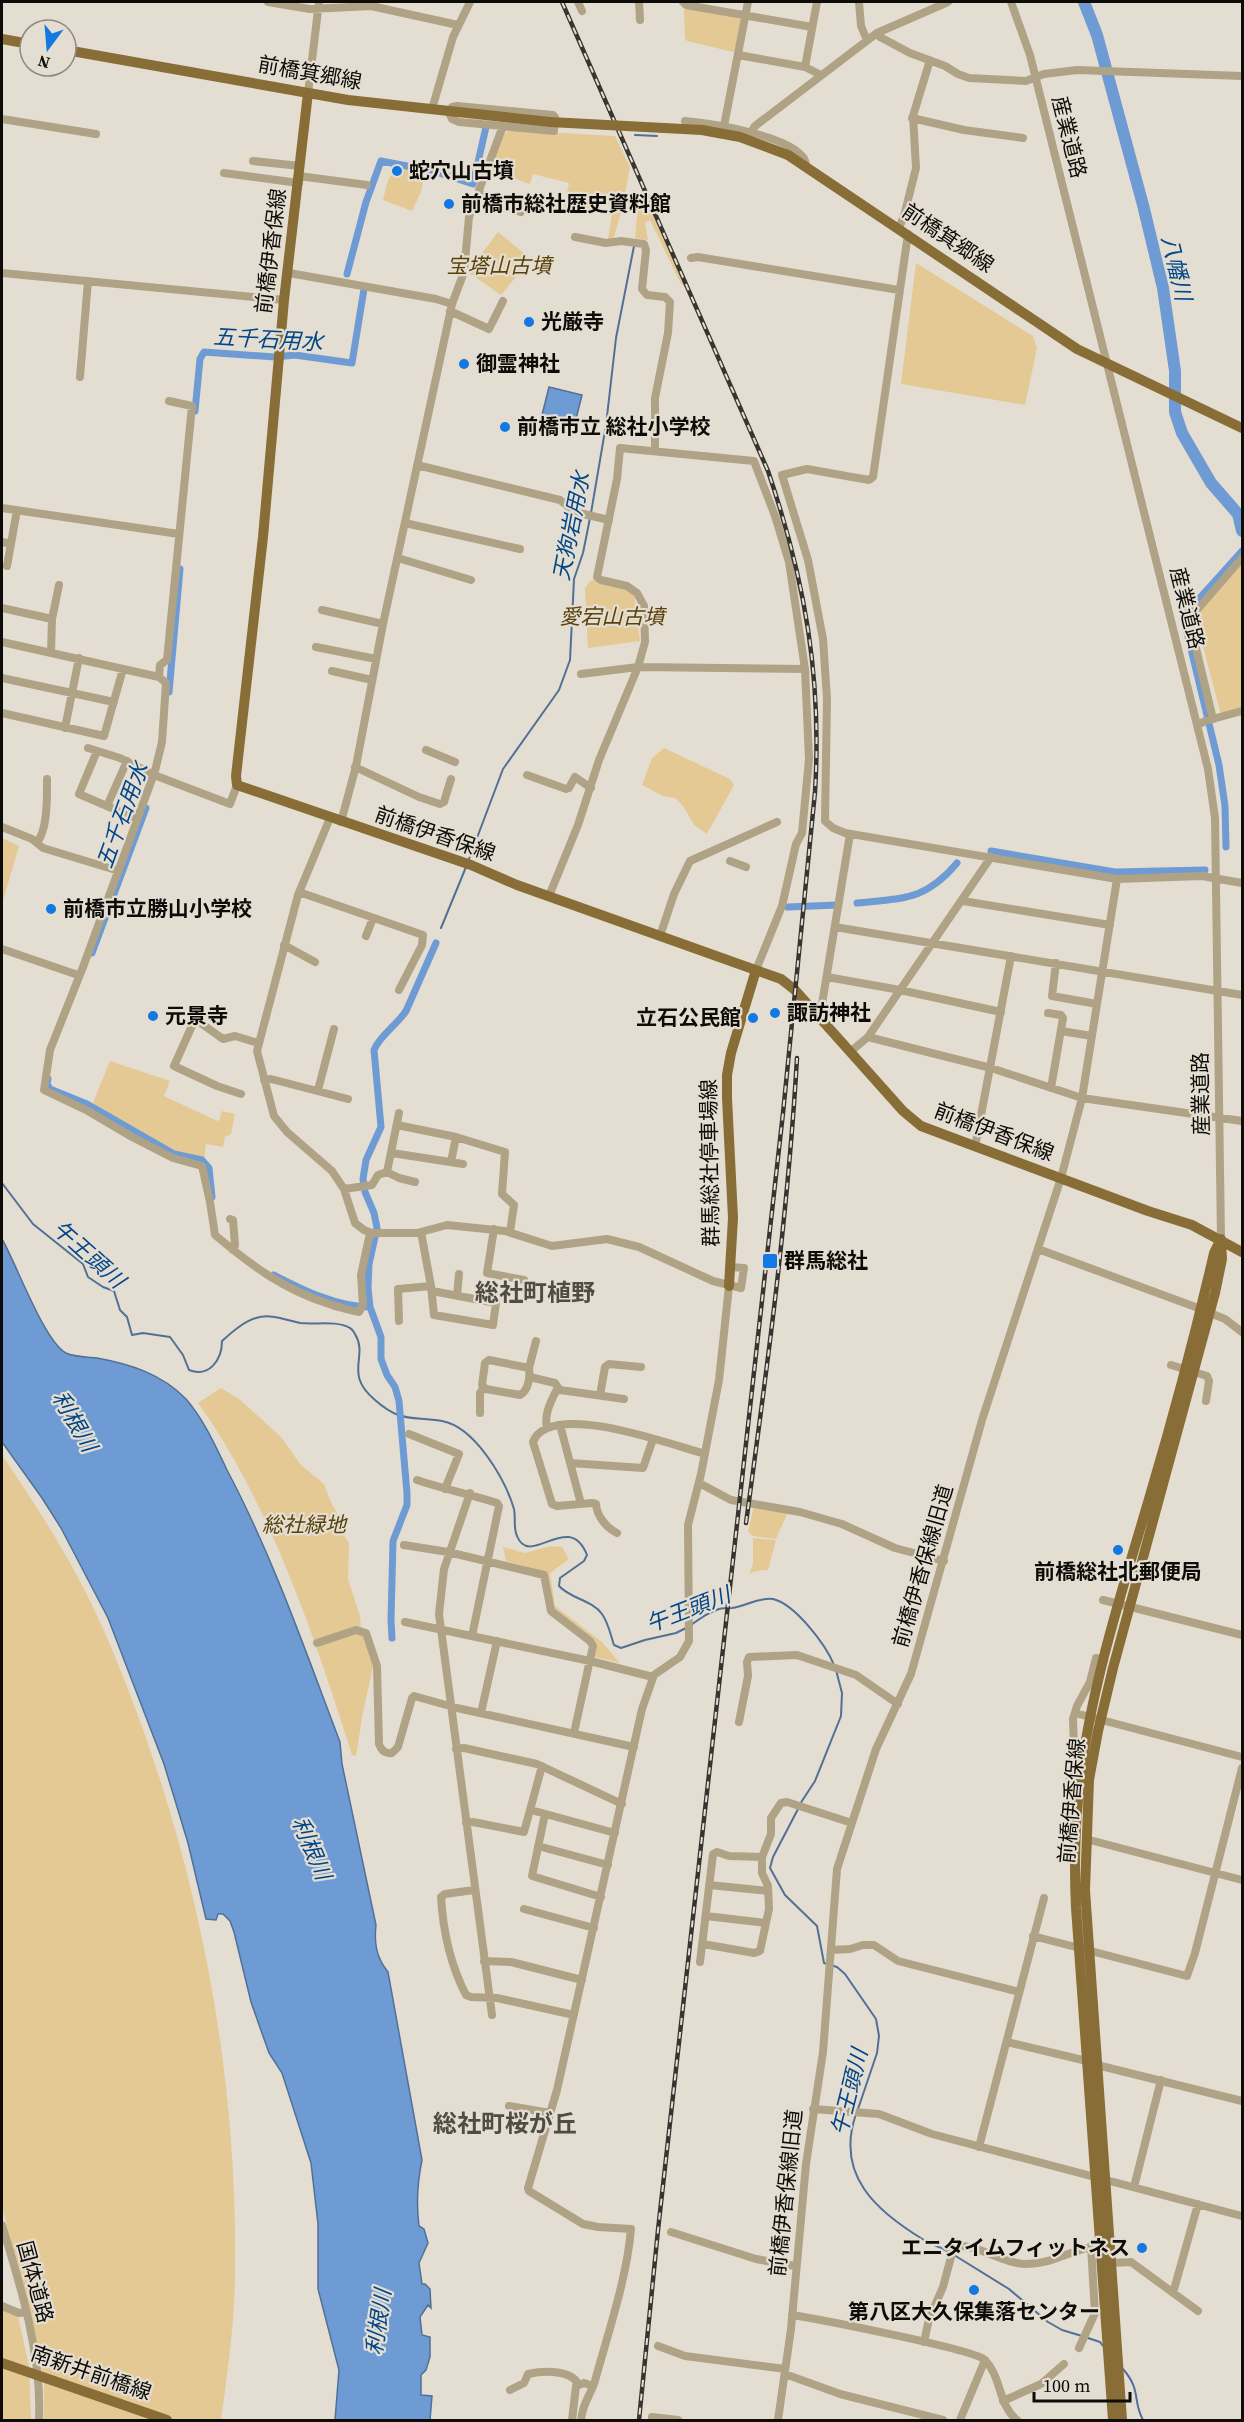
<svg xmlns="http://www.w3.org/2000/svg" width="1244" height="2422" viewBox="0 0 1244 2422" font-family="'Source Serif 4','Noto Sans JP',serif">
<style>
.green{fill:#e4c994}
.water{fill:#6e9bd3;stroke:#517096;stroke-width:1.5}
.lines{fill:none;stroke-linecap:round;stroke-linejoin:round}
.stream{stroke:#517096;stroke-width:2}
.canal{stroke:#6e9bd3;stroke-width:7}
.river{stroke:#6e9bd3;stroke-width:12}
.minor{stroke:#b0a285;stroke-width:8}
.major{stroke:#886e36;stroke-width:10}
.rail-casing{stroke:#383530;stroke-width:4.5}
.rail{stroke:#e4ded2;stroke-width:2;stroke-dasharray:7;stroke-linecap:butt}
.major-bridge{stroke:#886e36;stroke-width:10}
.poi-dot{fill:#1179e1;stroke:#e4ded2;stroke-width:2}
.labels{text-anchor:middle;stroke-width:4.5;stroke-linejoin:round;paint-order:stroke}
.street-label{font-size:21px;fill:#0e0c08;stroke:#e4ded2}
.poi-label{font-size:21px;font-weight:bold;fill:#0e0c08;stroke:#e4ded2;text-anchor:start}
.park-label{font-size:21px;font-style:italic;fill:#59420a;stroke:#e4ded2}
.water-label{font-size:22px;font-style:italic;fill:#024688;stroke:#e4ded2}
.quarter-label{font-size:24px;font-weight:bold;fill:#514c42;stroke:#e4ded2}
</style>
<rect width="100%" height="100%" fill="#e4ded2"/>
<path class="green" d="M686,8L741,19L736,50L733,52L687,41L685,38L684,10Z
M511,130L615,136L630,167L623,206L614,237L608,240L613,206L607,204L609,195L598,196L594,213L583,211L582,215L563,211L569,183L533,174L530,184L490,170L504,134Z
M396,164L413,169L424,176L421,192L412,211L383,200L387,183Z
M646,200L687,290L680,282L650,220L645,223L648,240L635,238L638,207Z
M498,232L531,259L501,295L468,272Z
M916,263L1033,336L1037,348L1025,405L901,384Z
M1242,562V709L1221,715L1195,616Z
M591,580L625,587L634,594L640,641L588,648L585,588Z
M664,748L730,779L734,785L707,834L694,825L683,806L675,798L663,796L642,785L652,758Z
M2,838L19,846L2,904Z
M110,1061L170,1081L164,1096L213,1119L219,1121L222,1111L235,1114L231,1134L225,1137L223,1147L206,1144L204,1160L174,1153L102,1112L92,1105Z
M221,1388L239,1399L258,1416L281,1437L301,1465L324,1484L330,1500L337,1513L340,1529L349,1543L348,1579L360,1616L361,1627L367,1630L373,1667L363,1712L356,1756L352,1755C315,1638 270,1503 198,1403Z
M2,1455C39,1509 75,1566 102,1626C190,1827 238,2050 235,2269C235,2320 228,2370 221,2420H44V2383L40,2357L2,2206Z
M754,1505L788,1512L776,1539L753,1536L748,1532Z
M753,1538L776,1540L768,1570L756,1571L749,1574L753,1564Z
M551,1546L562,1547L569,1559L550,1573L555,1606L602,1642L620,1663L595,1657L593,1654L594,1639L553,1608L546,1572L506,1561L503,1547L525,1553Z
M2,2310L18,2316L29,2366L31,2420H2Z"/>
<path class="water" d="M549,387L582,395L575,423L542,415Z
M2,1239C16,1263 44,1341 66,1353C74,1357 88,1357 97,1358C130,1364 162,1374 186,1399C204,1420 215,1445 227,1470C273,1557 305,1650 340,1742L342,1764L376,1925C374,1943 376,1957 388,1972L422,2160C417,2184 416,2203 419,2226L424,2229L428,2243L419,2263L422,2284H425L430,2289L431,2308L428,2305L420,2317L422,2335L430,2337V2357L426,2370L421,2375V2395L432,2396L430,2420H335L339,2370L318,2289V2224L311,2163L282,2073L269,2053L251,2002L234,1932L230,1921L223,1914H218L216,1920L206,1919L188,1843L164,1764L108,1618L61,1528L42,1498L2,1442Z"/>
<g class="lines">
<path class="stream" d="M635,135L657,136
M591,513L606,425L616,338L634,246
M469,859L503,769L559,690L570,660L574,579L583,553L590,518
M441,928L466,867
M2,1183L33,1224L83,1264L88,1277L103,1287L114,1291L120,1310L127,1317L132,1335L143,1333L170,1337L183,1355L189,1370C209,1378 222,1360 222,1341C232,1332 243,1322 256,1318C270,1313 286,1320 300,1323C315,1325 336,1320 350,1328C352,1329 354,1332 355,1334C369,1357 343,1373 375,1400C401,1423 411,1416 442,1421C475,1427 505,1479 514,1509C516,1518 513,1527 517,1536C530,1569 569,1509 587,1555L584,1561L560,1578L559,1586C571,1599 592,1600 602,1614C608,1622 611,1636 614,1645L621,1648L645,1640L676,1633L686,1628
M691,1625C699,1619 709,1612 719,1609C723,1608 728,1608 732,1608C746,1606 759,1597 773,1599C795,1604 826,1645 834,1665
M800,1804L815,1781L841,1716L842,1693L836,1670
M798,1809L773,1857L770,1868L785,1895L817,1926L824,1963L837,1967L845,1974L876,2019L879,2036L877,2053L858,2109
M856,2114C835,2175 876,2211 924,2240C932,2245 941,2247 949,2252
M954,2255L1009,2289L1048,2322L1062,2330L1082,2336
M1088,2338L1100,2342L1103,2346
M1123,2369C1142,2391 1132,2400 1143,2420"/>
<path class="canal" d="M347,274L366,202L381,161L433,171L473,184L486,127
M195,411L200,359L204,352L275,357L295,355L352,363L364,289
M169,692L180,569
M1226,847L1225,806L1219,765L1184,620L1188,611L1242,551
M991,851L1115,872L1205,870
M857,903C903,898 925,901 957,863
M788,907L837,905
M92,953L146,808
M48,1079L47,1084L50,1089L87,1104L174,1154L202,1160L209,1168L212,1197
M274,1275C303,1290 337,1307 370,1307
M392,1638L391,1620L393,1541L407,1505V1493L399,1401L395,1387L387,1375L381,1359V1337L370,1307L368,1288L369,1264L377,1228L374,1213L365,1192L363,1179L366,1160L381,1127L374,1050C380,1035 397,1025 406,1011L436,943"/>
<path class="river" d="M1084,2L1097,35L1143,205L1163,288L1175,371V412L1182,433L1211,483L1238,514L1242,531"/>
<path class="minor" d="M268,2L310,9L371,6L458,25
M578,2L582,11
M639,2L640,20
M683,2L686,5L812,27
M859,2L861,26L867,40
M1011,2L1030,55L1208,769L1215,818L1221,1239
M877,33L880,37L910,53L945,66L958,74L969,78L1026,81L1044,74L1077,70L1242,76
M738,55L805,67L821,75
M805,67L817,2
M308,93L319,2
M457,106L553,115L555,117L554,131L459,122L452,119L450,115L452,107Z
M432,109L453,37L470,2
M912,118L964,130L1023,138
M2,119L96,134
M685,121C708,123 805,137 806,165
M724,126L748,2
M751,132L755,126L877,33L948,2
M253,161L300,166
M224,173L299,183
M299,176L367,185
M478,193L521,212
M899,228L904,216L916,168L913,116L930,60
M908,234L873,477L869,480L807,469L782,475L808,560L823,639L827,699L825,821L833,828L845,833L1117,879L1202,876L1242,883
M575,237L606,243L621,241L644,244L646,250L642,289L647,295L665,297L670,302L668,333L655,398V450
M691,258L698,257L899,290
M2,273L284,300
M289,273L436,299L452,304
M450,311L489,329L503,301
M80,377L88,281
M417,465L560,500L575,512L609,520
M2,508L179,534
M405,523L520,549
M2,542L11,544
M398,558L471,580
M7,566L17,510
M2,608L52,619L51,653
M322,610L383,624
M52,619L59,585
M2,642L159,677L166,683L162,742L155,771L83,967L50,1050L44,1090L88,1111L132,1137L173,1158L202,1166L210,1202L215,1235C252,1266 284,1290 332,1305C340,1307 350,1311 359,1312L363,1305L361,1275L370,1233
M316,647L376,659
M332,671L372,680
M581,674L638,667L805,669
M159,677L160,665L167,660L192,406L169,401
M2,678L114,702
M2,713L104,736L123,669
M1213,719L1189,619L1242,558
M1198,725L1205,721L1242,711
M65,728L79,658
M88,748L120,758L154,775L230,804L237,785
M426,750L455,762
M97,751L79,794L137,819
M355,767L419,797L440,804L444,802L451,779
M527,775L566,789L569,788L575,777L591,788
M107,806L127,761
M330,818L298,895L257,1051L274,1116L287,1132L332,1171L344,1189L355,1223L364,1230L372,1233H417L447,1225L505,1231L552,1246L607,1239L639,1247L713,1281L741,1288L744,1268L731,1267
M341,822L356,766L383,624L452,304L464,272L469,217L503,126
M2,827L32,839L43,848L119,871
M37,842C48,830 47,795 47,779
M730,861L746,867
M299,892L423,935L422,945L399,990
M549,896L578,825L599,760L638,667L645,642L644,606L637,593L627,586L601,580L597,577L617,479L620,448L754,461L775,516L789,562L805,669L809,759L802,833L796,844L782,906L756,970
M963,901L1110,925
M835,927L1242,995
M366,936L373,918
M660,936L674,894L690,861L777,822
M284,945L315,962
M2,949L78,975
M1056,963L1052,996L1097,1004
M827,977L900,990L1001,1012
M1048,1013L1061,1015L1063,1018L1051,1088
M817,1015L821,1010L850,834
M1061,1031L1092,1036
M868,1037L991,1068L1082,1098L1242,1121
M850,1052L868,1037L991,857
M264,1080L271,1079L348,1099
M318,1090L334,1029
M241,1094L217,1086L174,1066L195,1019L223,1039L235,1036L258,1043
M397,1125L456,1137L505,1152L502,1194L514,1205L510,1232
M975,1147L1011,956
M392,1153L463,1164
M451,1162L456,1137
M387,1172L399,1178L415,1182
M344,1189L372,1185L378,1175L387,1172L399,1113
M230,1219L233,1220L235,1245L233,1250
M494,1229L487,1273L524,1280
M421,1232L431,1286L434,1315L493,1325L496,1303L432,1291
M1038,1249L1201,1309
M457,1296L459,1274
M1210,1313L1225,1319L1242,1332
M399,1321L398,1289L431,1286
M489,1360L529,1368C530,1377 529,1390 520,1395L486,1389L482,1385L485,1363Z
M1171,1365L1207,1376L1209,1381L1206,1401
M529,1368L536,1341
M530,1377L555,1383L560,1390
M600,1395L605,1367L609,1364L641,1367
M480,1413V1393L484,1387
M560,1425L581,1504
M547,1428C544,1415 550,1403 556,1391L560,1390L624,1399
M409,1434L459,1454L445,1489
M570,1463L643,1468L653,1439
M417,1480C443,1489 470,1494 497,1503L499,1506L472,1636
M699,1483L731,1500L800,1512L842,1524L895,1548L944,1561
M470,1493L444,1569L439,1614L492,2015
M617,1533C607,1528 597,1517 596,1504L592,1503L557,1506L552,1504L533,1442C549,1399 672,1445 705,1454
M404,1545L448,1552L544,1575L551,1611L590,1641L593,1646L574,1733
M1103,1600L1242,1635
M405,1622L590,1661L653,1677
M317,1643L356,1630L366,1633L377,1666L379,1744C381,1750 385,1754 392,1753L398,1747L412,1698L414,1696L457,1708L634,1747
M481,1713L497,1641
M1075,1713L1242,1757
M739,1722L748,1676L747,1662L749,1657L797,1655L856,1675L898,1704
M456,1749L464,1748L537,1764L622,1804
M1068,1792L1074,1748L1073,1719L1077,1706L1090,1682L1096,1658L1104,1660
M531,1810L615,1833
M545,1814L532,1876L601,1897
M466,1823L473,1822L524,1832L542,1766
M1086,1839L1242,1880
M538,1846L608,1865
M709,1885L768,1891
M474,1890L445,1894L441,1897C443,1930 451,1966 466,1995L471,1997L497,1998L574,2015
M524,1909L594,1928
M706,1916L766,1923
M1033,1936L1187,1976L1195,1953L1242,1768
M703,1944L754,1953L760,1951L769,1909L768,1886L762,1873V1857L771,1834V1818L781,1803L787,1802L852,1823
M831,1950L850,1949L863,1945H874L898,1961L1019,1992
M484,1961L511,1962L582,1980
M700,1962L713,1854L717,1852L729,1856L762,1857
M1007,2042L1087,2061
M1097,2065L1242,2101
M509,2106L550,2113
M813,2109L879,2114L932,2134L1242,2216
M979,2147L1044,1898
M1134,2187L1161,2080
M2,2225C21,2287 42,2355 39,2420
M671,2232L756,2259L795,2266
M1111,2263L1131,2262L1198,2311
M1173,2293L1198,2204
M2,2306L19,2313L25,2312
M792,2315C817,2319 974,2349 985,2360C1002,2378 998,2405 1017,2420
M924,2342L929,2319L943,2287L954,2246C979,2244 1002,2264 1027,2264C1054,2264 1075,2247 1100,2246
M658,2346L685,2356L785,2369
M1079,2348L1095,2313L1091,2246
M785,2374L840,2394L943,2420
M510,2390L524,2383L528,2374C542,2371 571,2369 578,2384
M1003,2401L1041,2384L1064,2364
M652,2417L678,2420
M572,2420L576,2386L584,2383L593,2386
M581,2420C583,2400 592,2395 596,2377C609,2330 627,2277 631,2229L598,2227L583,2224L529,2191L528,2188L557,2090L642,1709L654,1675L680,1657L689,1641L688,1525L701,1474L719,1380L729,1286
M778,2420L791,2329L806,2164L823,2052L837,1869L876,1749L911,1674L982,1420L1061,1178L1082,1098L1117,879
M960,2420L985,2360"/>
<path class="major" d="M2,39L30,44
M66,50L348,100L550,122
M308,93L284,300L263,537L236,776L237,785L471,865L517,885L781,979L795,990L903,1111L921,1126L1148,1211L1192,1225L1242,1252
M702,130L740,137L788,155L1077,349L1242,428
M729,1286L733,1218L727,1098V1075L731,1053L756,970
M1113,2420L1076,1908C1074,1866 1075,1823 1080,1781C1091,1686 1122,1591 1149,1499C1173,1418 1195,1336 1214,1253L1221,1239
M1122,2420L1085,1890L1089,1780L1098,1731L1113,1668L1215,1293L1222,1259L1221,1242"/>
<defs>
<path id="rail" d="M562,2L768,471C805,580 822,677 815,792L783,1113L658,2230L639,2420
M746,1523C767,1369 788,1214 797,1058"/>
</defs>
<use href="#rail" class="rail-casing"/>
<use href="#rail" class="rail"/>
<path class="major-bridge" d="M550,122L702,130
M2,2363L167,2420"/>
</g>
<g class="poi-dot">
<circle cx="397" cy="171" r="6"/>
<circle cx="449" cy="204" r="6"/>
<circle cx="529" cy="322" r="6"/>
<circle cx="464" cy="364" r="6"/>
<circle cx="505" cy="427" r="6"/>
<circle cx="51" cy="909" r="6"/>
<circle cx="775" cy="1013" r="6"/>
<circle cx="153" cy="1016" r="6"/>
<circle cx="753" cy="1018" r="6"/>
<rect x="762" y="1253" width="16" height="16" rx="3"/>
<circle cx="1118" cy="1550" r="6"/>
<circle cx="1142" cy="2248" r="6"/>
<circle cx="974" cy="2290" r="6"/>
</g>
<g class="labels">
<g class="street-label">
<text transform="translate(310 73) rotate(10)" y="7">前橋箕郷線</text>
<text transform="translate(1069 137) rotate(76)" y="7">産業道路</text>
<text transform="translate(948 238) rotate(34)" y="7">前橋箕郷線</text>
<text transform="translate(271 251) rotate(-83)" y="7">前橋伊香保線</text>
<text transform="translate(1187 608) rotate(76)" y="7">産業道路</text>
<text transform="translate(435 834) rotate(19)" y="7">前橋伊香保線</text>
<text transform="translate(1201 1094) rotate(-91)" y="7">産業道路</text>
<text transform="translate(994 1132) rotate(21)" y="7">前橋伊香保線</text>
<text transform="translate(710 1163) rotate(-91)" y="7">群馬総社停車場線</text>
<text transform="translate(923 1566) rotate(-74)" y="7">前橋伊香保線旧道</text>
<text transform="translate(1072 1801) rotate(-85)" y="7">前橋伊香保線</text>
<text transform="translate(786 2193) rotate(-84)" y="7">前橋伊香保線旧道</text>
<text transform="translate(35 2282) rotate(75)" y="7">国体道路</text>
<text transform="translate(91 2373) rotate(19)" y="7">南新井前橋線</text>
</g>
<g class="poi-label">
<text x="409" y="178">蛇穴山古墳</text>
<text x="461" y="211">前橋市総社歴史資料館</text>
<text x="541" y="329">光厳寺</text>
<text x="476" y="371">御霊神社</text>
<text x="517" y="434">前橋市立 総社小学校</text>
<text x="63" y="916">前橋市立勝山小学校</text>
<text x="787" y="1020">諏訪神社</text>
<text x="165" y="1023">元景寺</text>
<text x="741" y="1025" text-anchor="end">立石公民館</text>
<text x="784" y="1268">群馬総社</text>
<text x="1118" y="1579" text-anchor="middle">前橋総社北郵便局</text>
<text x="1130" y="2255" text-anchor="end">エニタイムフィットネス</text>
<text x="974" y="2319" text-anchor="middle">第八区大久保集落センター</text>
</g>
<g class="park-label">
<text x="499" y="273">宝塔山古墳</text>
<text x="612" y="624">愛宕山古墳</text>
<text x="304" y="1532">総社緑地</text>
</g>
<g class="water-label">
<text transform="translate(1177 268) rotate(77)" y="8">八幡川</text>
<text transform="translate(268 339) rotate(3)" y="8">五千石用水</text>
<text transform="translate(571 526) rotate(-79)" y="8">天狗岩用水</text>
<text transform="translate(122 815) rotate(-70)" y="8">五千石用水</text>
<text transform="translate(89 1254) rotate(42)" y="8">午王頭川</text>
<text transform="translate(75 1421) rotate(60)" y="8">利根川</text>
<text transform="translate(688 1609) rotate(-21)" y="8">午王頭川</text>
<text transform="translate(312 1848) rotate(67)" y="8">利根川</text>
<text transform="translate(849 2092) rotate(-76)" y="8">午王頭川</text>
<text transform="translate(378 2322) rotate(-82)" y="8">利根川</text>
</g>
<g class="quarter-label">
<text x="535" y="1301">総社町植野</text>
<text x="505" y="2132">総社町桜が丘</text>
</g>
</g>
<rect width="1244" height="2422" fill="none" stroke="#0e0c08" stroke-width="6"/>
<g transform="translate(48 48) rotate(196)"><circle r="28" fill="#e4ded2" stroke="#8e8a81" stroke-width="1.5"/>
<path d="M0-4.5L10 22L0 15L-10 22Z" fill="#1179e1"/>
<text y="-9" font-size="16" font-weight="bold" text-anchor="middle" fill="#0e0c08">N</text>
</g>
<path d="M1034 2392v9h96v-9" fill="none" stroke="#0e0c08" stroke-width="3"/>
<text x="1043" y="2392" font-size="18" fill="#0e0c08" stroke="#e4ded2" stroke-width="4.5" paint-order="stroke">100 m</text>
</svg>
